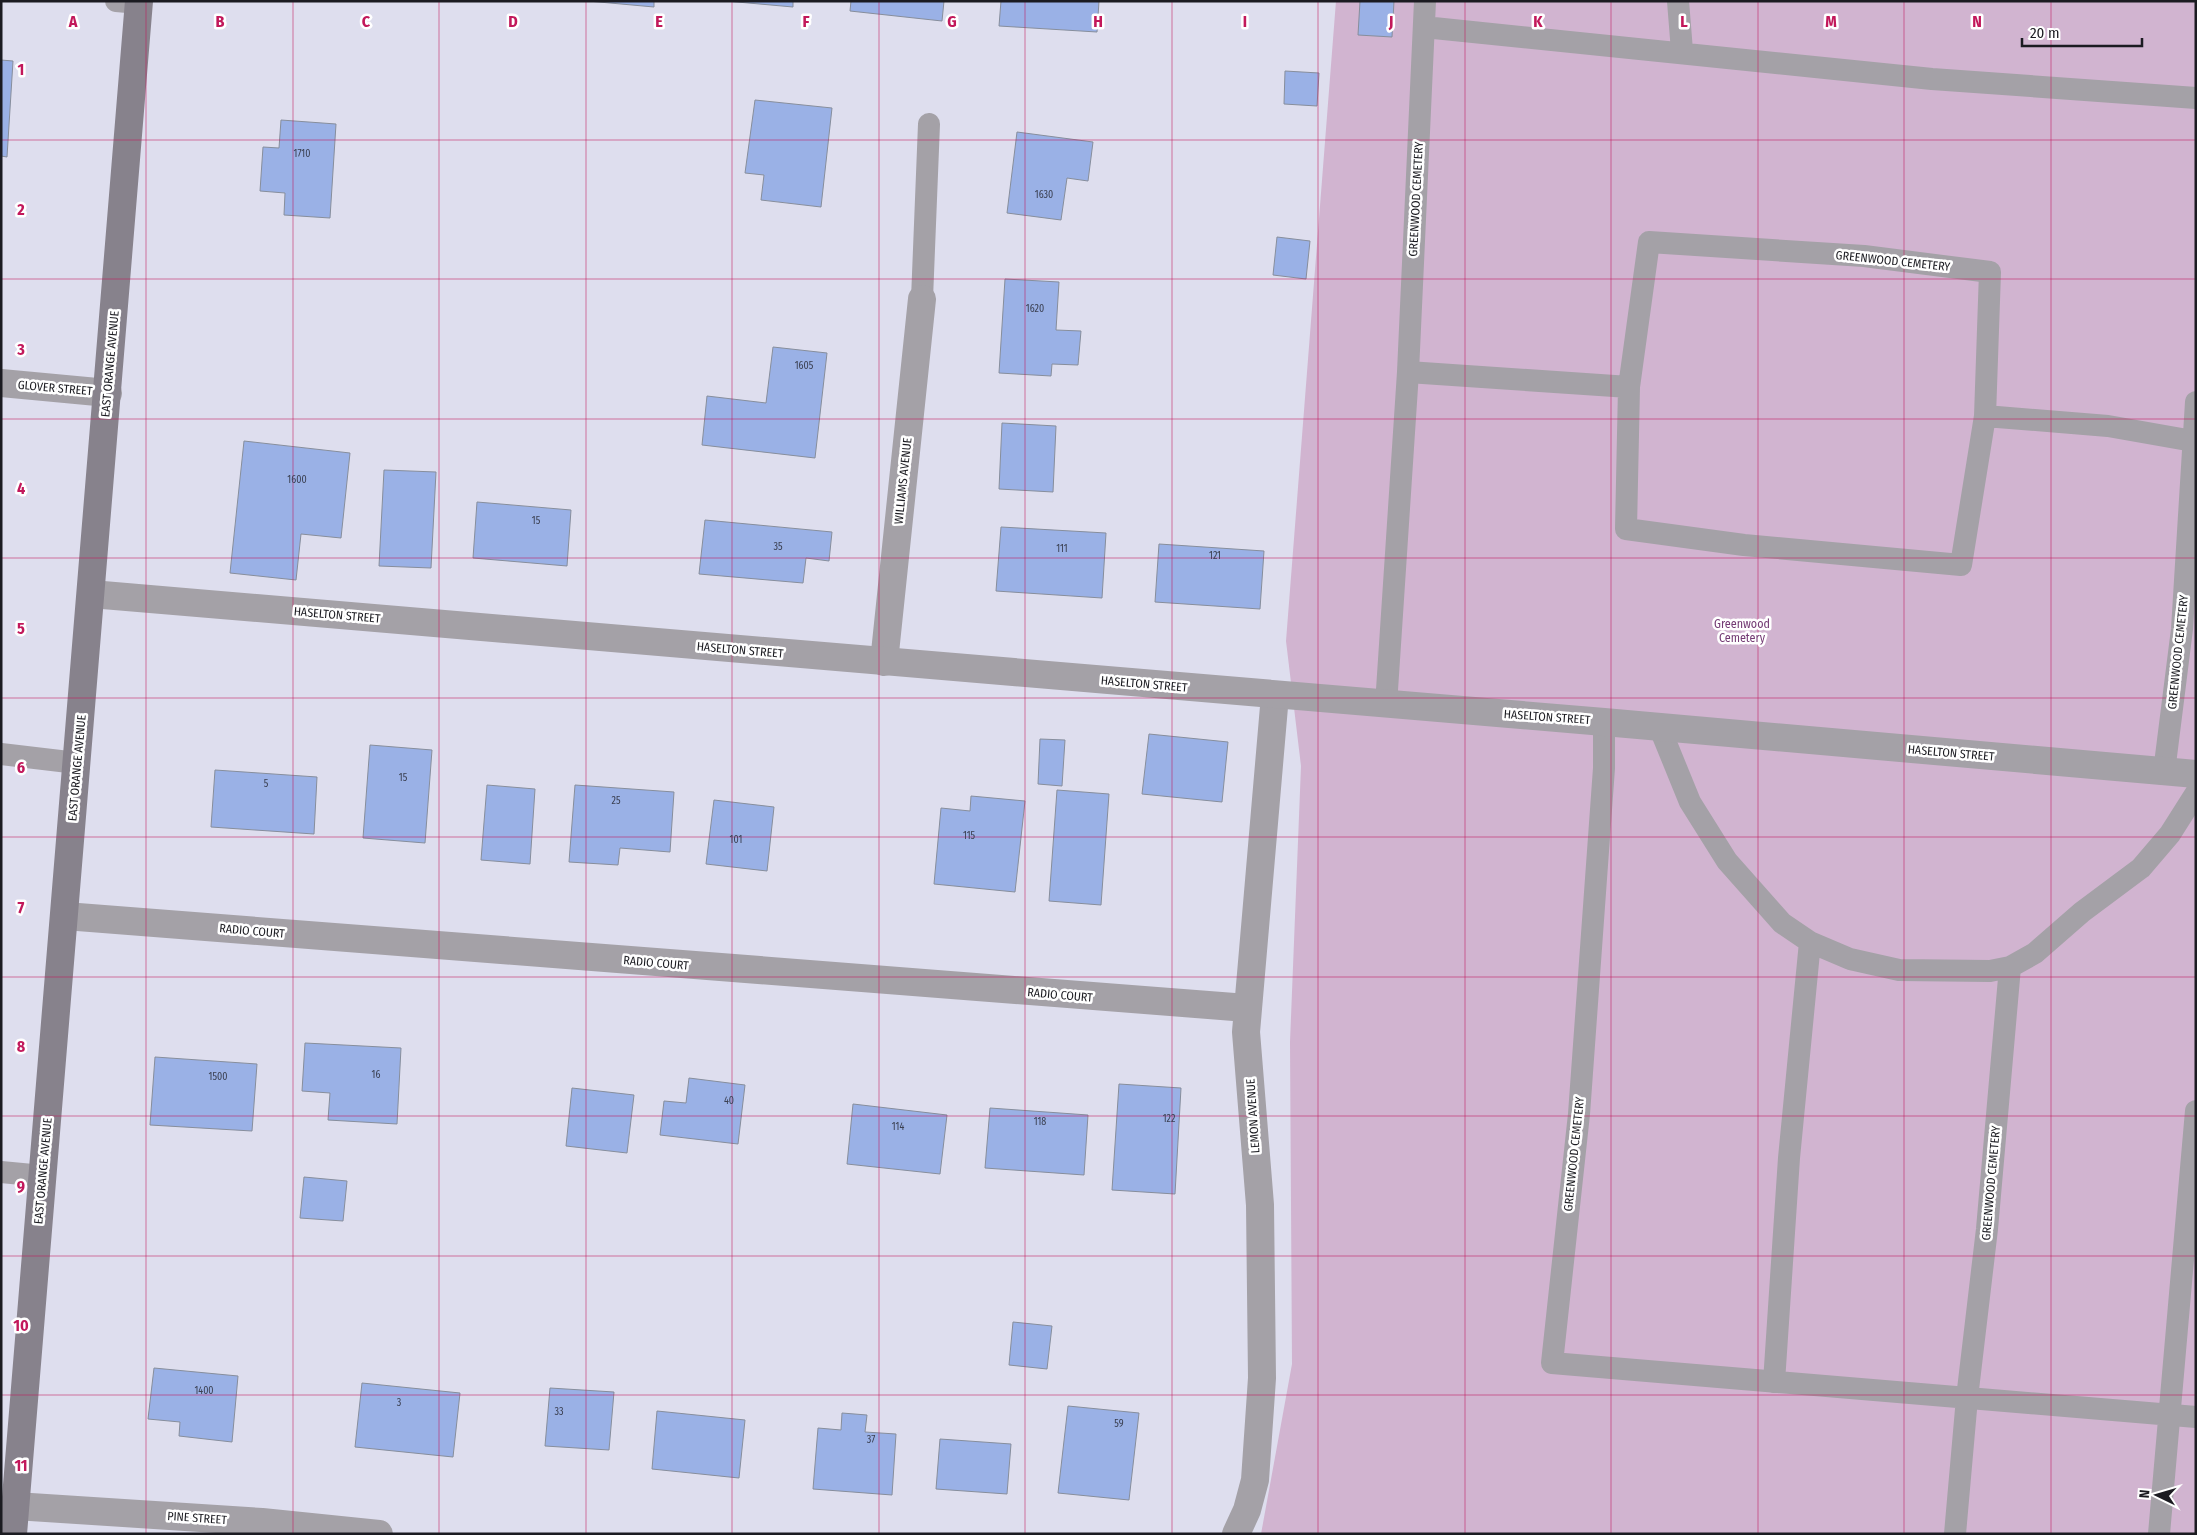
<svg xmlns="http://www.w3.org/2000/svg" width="2197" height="1535" viewBox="0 0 2197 1535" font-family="'Fira Sans Condensed',sans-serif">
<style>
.green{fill:#d1b4d0}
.building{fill:#9ab1e6;stroke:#878e9c}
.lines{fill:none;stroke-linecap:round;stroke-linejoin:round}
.service{stroke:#a4a1a7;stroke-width:22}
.minor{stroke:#a4a1a7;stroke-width:28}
.tertiary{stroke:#a4a1a7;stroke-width:28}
.secondary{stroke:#87828c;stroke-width:28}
.grid{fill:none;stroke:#c2185b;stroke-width:1;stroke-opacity:0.55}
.labels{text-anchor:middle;stroke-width:5;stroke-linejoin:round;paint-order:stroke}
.number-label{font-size:10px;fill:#3b4052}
.street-label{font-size:12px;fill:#1b1b21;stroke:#fff}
.park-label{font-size:12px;fill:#743b74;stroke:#fff}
.grid-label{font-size:16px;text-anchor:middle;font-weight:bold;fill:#c2185b;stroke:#fff;stroke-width:5;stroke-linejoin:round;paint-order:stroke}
</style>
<rect width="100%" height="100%" fill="#dedeee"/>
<path class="green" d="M1336,1H2196V1534H1261L1292,1364L1290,1042L1301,766L1286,641Z"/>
<path class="building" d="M588,1H654V7Z
M726,1H793V7Z
M851,1H944L942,21L850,11Z
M1001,1H1099L1097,32L999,26Z
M1360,1H1394L1392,37L1358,35Z
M1,60L13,61L7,157L1,156Z
M1285,71L1319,73L1317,106L1284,104Z
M755,100L832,108L821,207L761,200L764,175L745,173Z
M281,120L336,124L330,218L284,215L285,193L260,191L263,147L279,148Z
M1017,132L1093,142L1088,181L1067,178L1061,220L1007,213Z
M1277,237L1310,241L1306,279L1273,275Z
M1005,279L1059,282L1056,330L1081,331L1078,365L1052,364L1051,376L999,373Z
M773,347L827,353L815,458L702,445L707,396L766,403Z
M1002,423L1056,426L1053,492L999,489Z
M244,441L350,453L341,538L301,534L296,580L230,573Z
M384,470L436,472L431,568L379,566Z
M477,502L571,510L567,566L473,558Z
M705,520L832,532L829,561L806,558L803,583L699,574Z
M1001,527L1106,533L1102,598L996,591Z
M1159,544L1264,551L1260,609L1155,602Z
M1149,734L1228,742L1222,802L1142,794Z
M1040,739L1065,740L1062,786L1038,784Z
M370,745L432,750L425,843L363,838Z
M215,770L317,777L314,834L211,827Z
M487,785L535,789L530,864L481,860Z
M575,785L674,792L670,852L620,848L618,865L569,862Z
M1057,790L1109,794L1101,905L1049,901Z
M971,796L1025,801L1015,892L934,884L941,808L970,811Z
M714,800L774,807L767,871L706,864Z
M305,1043L401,1048L397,1124L328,1120L330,1093L302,1091Z
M155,1057L257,1064L252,1131L150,1125Z
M689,1078L745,1085L738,1144L660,1135L664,1101L686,1103Z
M1119,1084L1181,1088L1175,1194L1112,1190Z
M572,1088L634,1095L627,1153L566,1146Z
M853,1104L947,1115L940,1174L847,1164Z
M990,1108L1088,1115L1084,1175L985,1168Z
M304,1177L347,1181L343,1221L300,1218Z
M1013,1322L1052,1326L1047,1369L1009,1365Z
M154,1368L238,1376L232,1442L179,1436L180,1422L148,1419Z
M362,1383L460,1393L453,1457L355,1447Z
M550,1388L614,1392L609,1450L545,1446Z
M1068,1406L1139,1413L1129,1500L1058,1493Z
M657,1411L745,1420L739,1478L652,1469Z
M842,1413L867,1415L865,1432L896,1434L892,1495L813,1489L818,1428L841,1430Z
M940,1439L1011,1444L1007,1494L936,1489Z"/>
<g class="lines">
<path class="service" d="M116,1L139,3
M1678,1L1682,51
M1424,27L1932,79L2196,98
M1649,242L1864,256L1990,272L1985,416L1961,565L1744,545L1626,529L1629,387Z
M922,299L929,124
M1408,372L1629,387
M1985,416L2108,426L2193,441
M1386,705L1408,372L1425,1
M1604,722V768L1579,1114L1552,1363L2196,1417
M1659,726L1690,802L1727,861L1782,923L1810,942L1850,959L1899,970L1990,971L2010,967L2035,953L2082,912L2141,868L2170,834L2196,793
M1,754L77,763
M2164,772L2182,629L2196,402
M1,1172L43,1176
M1774,1382L1789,1158L1810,942
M1955,1534L1967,1398L1987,1229L2010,967
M2159,1534L2196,1111"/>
<path class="minor" d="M1,383L108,393
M884,662L922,299
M65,916L1247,1008
M15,1506L262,1522L379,1534
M1236,1534L1247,1510L1255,1480L1262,1378L1260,1205L1246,1032L1275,695"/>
<path class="tertiary" d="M91,594L1604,722L2196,774"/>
<path class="secondary" d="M13,1534L139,1"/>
</g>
<path class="grid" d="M146,1V1534M293,1V1534M439,1V1534M586,1V1534M732,1V1534M879,1V1534M1025,1V1534M1172,1V1534M1318,1V1534M1465,1V1534M1611,1V1534M1758,1V1534M1904,1V1534M2051,1V1534M1,140H2196M1,279H2196M1,419H2196M1,558H2196M1,698H2196M1,837H2196M1,977H2196M1,1116H2196M1,1256H2196M1,1395H2196"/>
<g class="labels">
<g class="number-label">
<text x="302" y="157">1710</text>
<text x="1044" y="198">1630</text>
<text x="1035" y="312">1620</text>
<text x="804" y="369">1605</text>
<text x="297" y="483">1600</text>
<text x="536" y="524">15</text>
<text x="778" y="550">35</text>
<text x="1062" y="552">111</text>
<text x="1215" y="559">121</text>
<text x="403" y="781">15</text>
<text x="266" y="787">5</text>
<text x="616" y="804">25</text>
<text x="969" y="839">115</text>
<text x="736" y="843">101</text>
<text x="376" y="1078">16</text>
<text x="218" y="1080">1500</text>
<text x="729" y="1104">40</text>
<text x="1169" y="1122">122</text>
<text x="1040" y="1125">118</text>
<text x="898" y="1130">114</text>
<text x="204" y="1394">1400</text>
<text x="399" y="1406">3</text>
<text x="559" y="1415">33</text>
<text x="1119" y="1427">59</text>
<text x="871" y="1443">37</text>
</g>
<g class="street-label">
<text transform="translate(1416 199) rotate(-87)" y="4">GREENWOOD CEMETERY</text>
<text transform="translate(1893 261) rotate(6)" y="4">GREENWOOD CEMETERY</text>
<text transform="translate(110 364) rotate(-85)" y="4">EAST ORANGE AVENUE</text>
<text transform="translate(55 388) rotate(5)" y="4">GLOVER STREET</text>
<text transform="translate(903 481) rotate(-84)" y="4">WILLIAMS AVENUE</text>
<text transform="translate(337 615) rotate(5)" y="4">HASELTON STREET</text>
<text transform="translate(740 650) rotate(5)" y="4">HASELTON STREET</text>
<text transform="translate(2178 652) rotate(-84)" y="4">GREENWOOD CEMETERY</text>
<text transform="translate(1144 684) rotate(5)" y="4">HASELTON STREET</text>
<text transform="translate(1547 717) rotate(4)" y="4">HASELTON STREET</text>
<text transform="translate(1951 753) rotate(5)" y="4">HASELTON STREET</text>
<text transform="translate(77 768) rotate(-85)" y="4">EAST ORANGE AVENUE</text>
<text transform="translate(252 931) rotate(5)" y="4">RADIO COURT</text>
<text transform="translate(656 963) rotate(5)" y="4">RADIO COURT</text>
<text transform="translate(1060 995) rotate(5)" y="4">RADIO COURT</text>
<text transform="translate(1253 1116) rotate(-94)" y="4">LEMON AVENUE</text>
<text transform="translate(1574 1154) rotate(-84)" y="4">GREENWOOD CEMETERY</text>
<text transform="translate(43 1171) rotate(-85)" y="4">EAST ORANGE AVENUE</text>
<text transform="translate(1991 1183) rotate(-85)" y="4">GREENWOOD CEMETERY</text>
<text transform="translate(197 1518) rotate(4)" y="4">PINE STREET</text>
</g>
<g class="park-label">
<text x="1742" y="628">Greenwood<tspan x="1742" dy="14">Cemetery</tspan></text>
</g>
</g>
<g class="grid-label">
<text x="73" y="27">A</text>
<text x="220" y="27">B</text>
<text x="366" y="27">C</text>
<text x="513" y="27">D</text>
<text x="659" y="27">E</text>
<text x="806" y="27">F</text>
<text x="952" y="27">G</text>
<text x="1098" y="27">H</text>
<text x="1245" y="27">I</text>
<text x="1391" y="27">J</text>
<text x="1538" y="27">K</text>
<text x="1684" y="27">L</text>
<text x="1831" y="27">M</text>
<text x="1977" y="27">N</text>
<text x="21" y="75">1</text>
<text x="21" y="215">2</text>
<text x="21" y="355">3</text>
<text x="21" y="494">4</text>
<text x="21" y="634">5</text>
<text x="21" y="773">6</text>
<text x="21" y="913">7</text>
<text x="21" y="1052">8</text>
<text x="21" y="1192">9</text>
<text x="21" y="1331">10</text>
<text x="21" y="1471">11</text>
</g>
<rect width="2197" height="1535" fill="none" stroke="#1b1b21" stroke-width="5"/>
<g transform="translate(2157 1495) rotate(275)" stroke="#ffffff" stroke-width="4" paint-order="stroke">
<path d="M0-4L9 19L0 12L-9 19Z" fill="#1b1b21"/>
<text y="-8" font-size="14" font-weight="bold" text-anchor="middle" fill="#1b1b21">N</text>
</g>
<path d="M2022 38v8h120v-8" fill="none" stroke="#1b1b21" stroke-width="2.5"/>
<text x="2030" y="38" font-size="15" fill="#1b1b21" stroke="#ffffff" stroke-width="4" paint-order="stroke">20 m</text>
</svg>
